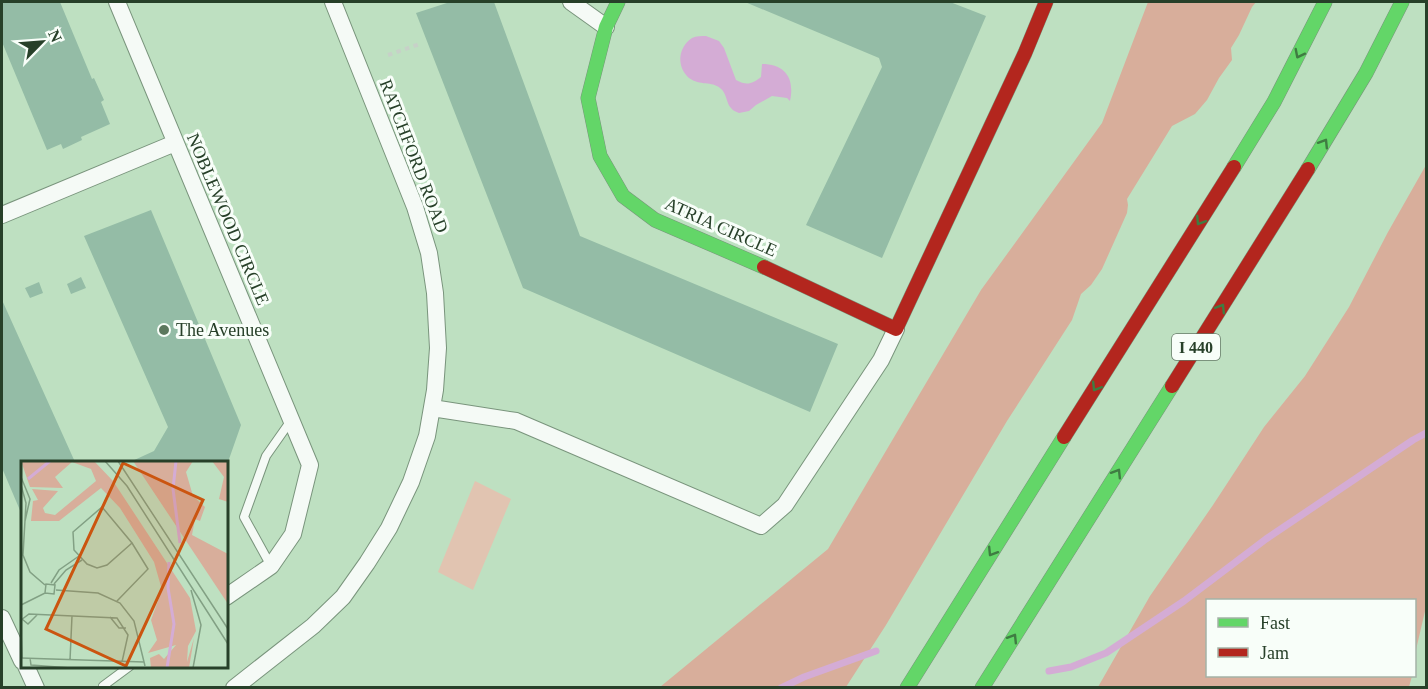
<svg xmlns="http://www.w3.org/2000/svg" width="1428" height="689" viewBox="0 0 1428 689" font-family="Georgia,serif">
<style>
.green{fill:#e1c4b1}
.forest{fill:#d8ae9b}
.water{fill:#d4acd5}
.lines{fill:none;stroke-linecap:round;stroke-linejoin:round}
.stream{stroke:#d4acd5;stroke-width:7}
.building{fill:#94bca6}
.lane-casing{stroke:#79947c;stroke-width:10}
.street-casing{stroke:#79947c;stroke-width:18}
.fast-casing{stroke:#79947c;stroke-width:15}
.jam-casing{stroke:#79947c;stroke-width:15}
.path{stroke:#c7d1c8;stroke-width:4;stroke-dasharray:4.5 4.5;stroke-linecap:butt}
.lane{stroke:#f5faf6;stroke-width:8}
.street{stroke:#f5faf6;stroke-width:16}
.fast{stroke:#63d668;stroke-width:14}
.jam{stroke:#b3261e;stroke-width:14}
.oneway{stroke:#3f7c42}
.poi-dot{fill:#5c785e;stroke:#f8fef9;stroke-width:2}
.labels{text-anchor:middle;stroke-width:6;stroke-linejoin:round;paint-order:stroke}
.shield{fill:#f8fef9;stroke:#667967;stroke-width:1.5}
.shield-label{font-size:16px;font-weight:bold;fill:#274029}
.street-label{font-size:18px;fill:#274029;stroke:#f8fef9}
.poi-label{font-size:18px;fill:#274029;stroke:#f8fef9;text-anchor:start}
.inset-river{fill:none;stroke:#d4acd5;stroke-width:3}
.inset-road{fill:none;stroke:#82a084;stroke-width:1.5}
.view{fill:#cb5510;fill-opacity:0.15;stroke:#cb5510;stroke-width:3}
.inset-edge{fill:none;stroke:#274029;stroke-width:3}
</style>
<rect width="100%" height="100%" fill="#bee0c1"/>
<path class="green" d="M475,481L511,499L473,590L438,572Z"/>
<path class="forest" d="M1148,2H1256L1252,7L1239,35L1231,48L1232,60L1219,78L1207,100L1195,114L1172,126L1127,199L1128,205L1127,213L1102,269L1091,285L1081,294L1072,320L1007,421L886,625L846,687H660L828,549L981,290L1102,123Z
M1426,165V607L1415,654L1414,600H1208V676H1412L1409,687H1098L1150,596L1213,505L1264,427L1305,376L1349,307L1388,232Z"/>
<path class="water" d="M706,36L719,41L724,48L736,80C747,86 752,84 761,77L762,64C785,64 795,78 790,101L787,98L772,96L756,105L749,111L739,113C737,112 733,111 731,108C726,103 727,93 720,88C712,81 700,86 689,78C676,67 678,47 692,38C696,36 702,36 706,36Z"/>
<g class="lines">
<path class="stream" d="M1049,671L1071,667L1106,653L1184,601L1266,539L1413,440L1426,433
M781,688L804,677L876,651"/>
</g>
<path class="building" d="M2,2H60L92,79L94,78L104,100L101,102L110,124L81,137L82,140L63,149L61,144L47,150L2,42Z
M450,2H494L580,236L838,344L810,412L523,288L416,13Z
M745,2H950L986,16L882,258L806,225L882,67L879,58Z
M151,210L241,425L228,462H130L154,451L168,427L84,236Z
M81,277L86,288L71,294L67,284Z
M39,282L43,293L30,298L25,288Z
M2,300L75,462H22V515L2,468Z"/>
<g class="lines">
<defs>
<path id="lane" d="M271,566L244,517L266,456L292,419
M103,686L130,666"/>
<path id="street" d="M117,2L310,465L293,534L271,566L226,597
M571,2L606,27
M2,215L175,143
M432,408L516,421L761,526L785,505L881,360L896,329
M2,618L22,661
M26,666L36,688
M234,688L313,626L343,597L367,563L389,528L411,482L427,436L435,390L438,348L435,293L429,253L415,207L333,2"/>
<path id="fast" d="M618,2L606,27L588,98L600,156L623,196L655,220L764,267
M1234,167L1274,102L1325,2
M1308,169L1366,73L1402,2
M907,688L1064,437
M982,688L1172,386"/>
<path id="jam" d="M764,267L896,329L1025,53L1046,2
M1172,386L1308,169
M1064,437L1234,167"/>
</defs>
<use href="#lane" class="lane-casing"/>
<use href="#street" class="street-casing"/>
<use href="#fast" class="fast-casing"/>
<use href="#jam" class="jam-casing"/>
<path class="path" d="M388,55L420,44"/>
<use href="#lane" class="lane"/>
<use href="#street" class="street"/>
<use href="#fast" class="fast"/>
<use href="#jam" class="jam"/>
</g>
<defs><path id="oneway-chevron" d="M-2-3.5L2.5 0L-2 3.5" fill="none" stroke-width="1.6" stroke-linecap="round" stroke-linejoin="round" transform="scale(1.5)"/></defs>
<g class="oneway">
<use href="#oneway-chevron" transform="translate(1299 54) rotate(117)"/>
<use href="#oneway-chevron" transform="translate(1324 143) rotate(-58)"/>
<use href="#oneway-chevron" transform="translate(1200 221) rotate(122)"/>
<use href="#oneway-chevron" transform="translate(1221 308) rotate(-58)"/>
<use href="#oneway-chevron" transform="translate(1096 387) rotate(122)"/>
<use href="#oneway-chevron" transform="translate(1117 473) rotate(-58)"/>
<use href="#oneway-chevron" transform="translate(992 552) rotate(122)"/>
<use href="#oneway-chevron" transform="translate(1013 638) rotate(-58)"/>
</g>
<circle class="poi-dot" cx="164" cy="330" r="6"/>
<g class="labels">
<rect class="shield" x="1172" y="334" width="48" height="26" rx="4.5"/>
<g class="shield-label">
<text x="1196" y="353">I 440</text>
</g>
<g class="street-label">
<text transform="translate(414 156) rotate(69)" y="6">RATCHFORD ROAD</text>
<text transform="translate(228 219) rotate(67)" y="6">NOBLEWOOD CIRCLE</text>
<text transform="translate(721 227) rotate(24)" y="6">ATRIA CIRCLE</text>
</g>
<g class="poi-label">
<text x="176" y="336">The Avenues</text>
</g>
</g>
<g transform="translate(21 461)">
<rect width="207" height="207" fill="#bee0c1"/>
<path d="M0,0H73L92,20L169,137L175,170L167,185L166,201L173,177L168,207H130L129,197L138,193L143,198L155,184L127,192L136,179L130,159L141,129L133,101L99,47L80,27L38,60H10L12,40L17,39L11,28L37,30L22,47L24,52L34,54L75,20L70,8L51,1L34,16L42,27L9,26ZM112,0H172L165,11L172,35L184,46L179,60L174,58L171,74L207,93V143ZM191,0H207V41L198,38L203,16Z" fill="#d8ae9b"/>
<path class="inset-river" d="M155,0L152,28L159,82M7,18L29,0M146,207L153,163L147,127L148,101"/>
<path class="inset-road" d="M84,0L106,25L207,183M97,0L207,168M0,16L9,38L4,60M0,24L5,42L2,94L9,111L24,124M81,46L111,82L86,104L76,107L66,103L53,89L52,71ZM30,122L38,109L58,95M33,123L45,109L61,99M35,129L77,132L99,142L113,160L124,205M170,129L180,164L172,207M96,140L127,108L111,82M0,144L24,132L33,133L34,124L25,123L24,132M89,156L98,167H105M1,158L7,163L16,154M0,159L8,153L96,157L107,174L101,201M0,170L1,197M0,197L123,201M9,197L10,204L50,207M49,199L51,155"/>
<path class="view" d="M102,2L182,39L105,205L25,168Z"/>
<rect width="207" height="207" class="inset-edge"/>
</g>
<rect width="1428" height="689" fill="none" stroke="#274029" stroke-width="6"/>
<rect x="1206" y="599" width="210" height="78" fill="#f8fef9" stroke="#a4b2a6" stroke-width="1.5"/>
<rect x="1218" y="618" width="30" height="9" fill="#63d668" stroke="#a4b2a6" stroke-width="1.5"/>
<text x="1260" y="629" font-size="18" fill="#274029">Fast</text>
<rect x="1218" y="648" width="30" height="9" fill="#b3261e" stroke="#a4b2a6" stroke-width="1.5"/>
<text x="1260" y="659" font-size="18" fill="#274029">Jam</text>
<g transform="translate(42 42) rotate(65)" stroke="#f8fef9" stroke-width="4.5" paint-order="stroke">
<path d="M0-4.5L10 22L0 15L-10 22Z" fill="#274029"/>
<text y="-9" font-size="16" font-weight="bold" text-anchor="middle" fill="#274029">N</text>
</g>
</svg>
